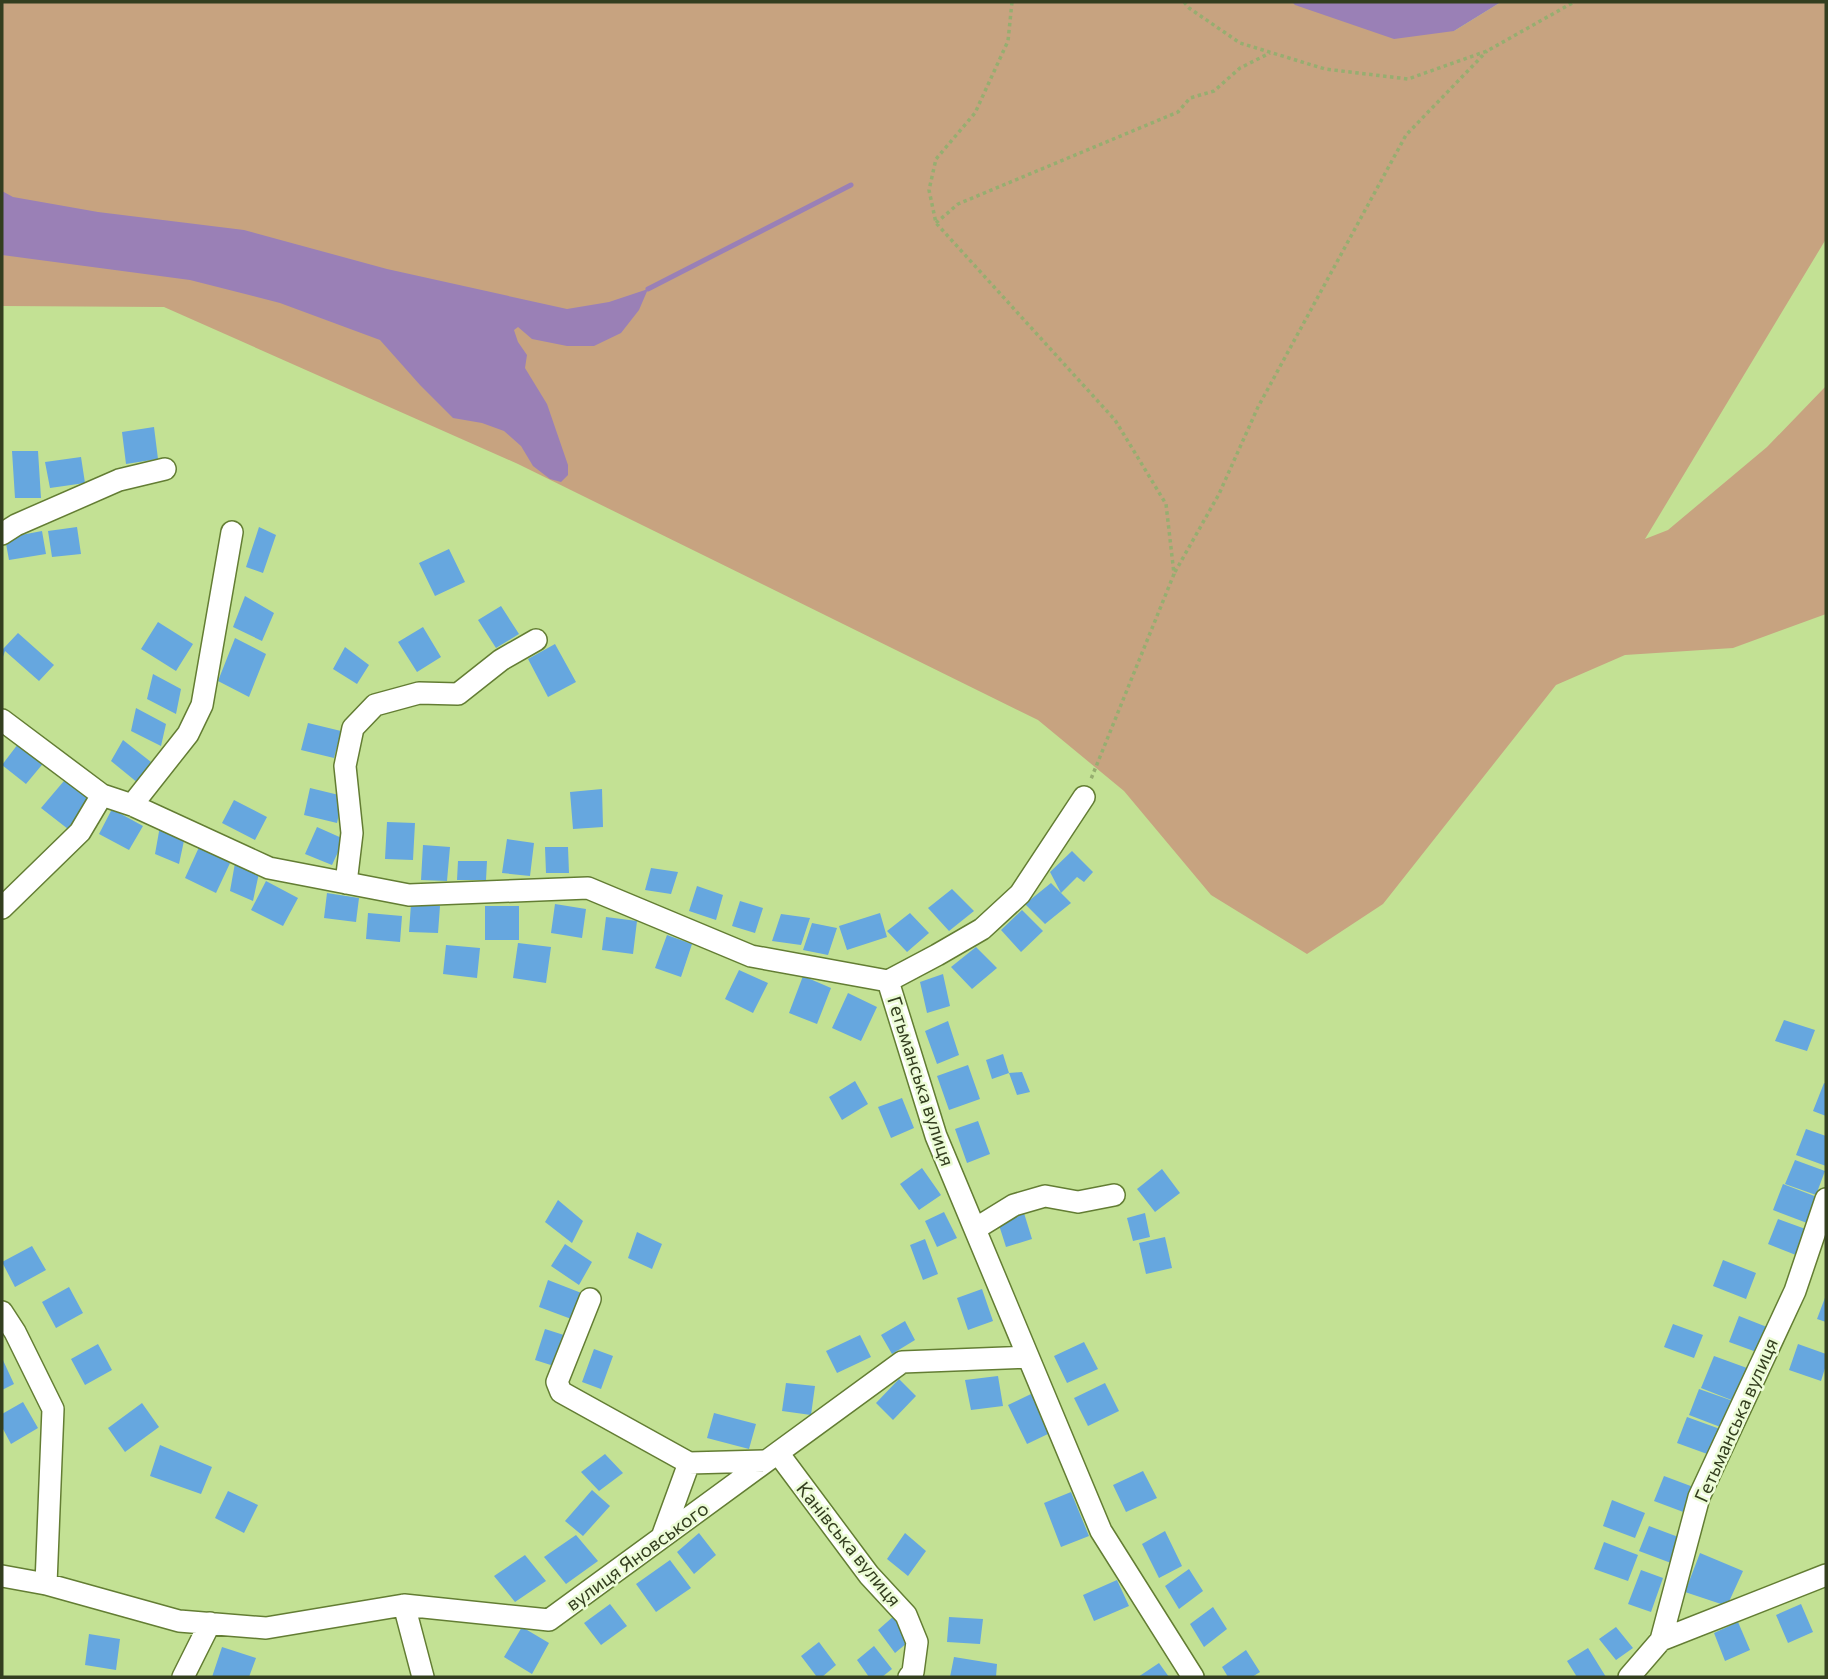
<svg xmlns="http://www.w3.org/2000/svg" width="1828" height="1679" viewBox="0 0 1828 1679" font-family="Commissioner,sans-serif">
<style>
.green{fill:#c7a380}
.water{fill:#9a80b6}
.lines{fill:none;stroke-linecap:round;stroke-linejoin:round}
.stream{stroke:#9a80b6;stroke-width:5}
.building{fill:#66a7df}
.street-casing{stroke:#637d33;stroke-width:24}
.path{stroke:#96ae70;stroke-width:3.5;stroke-dasharray:3.5 3.5;stroke-linecap:butt}
.street{stroke:#fff;stroke-width:21}
.labels{text-anchor:middle;stroke-width:5;stroke-linejoin:round;paint-order:stroke}
.street-label{font-size:19px;fill:#333e1f;stroke:#ecfcd6}
</style>
<rect width="100%" height="100%" fill="#c3e194"/>
<path class="green" d="M2,2H1292L1296,5L1454,31L1501,2H1826V239L1645,539L1668,530L1767,447L1826,386V614L1733,648L1625,655L1556,685L1383,904L1307,954L1211,895L1124,791L1038,720L518,464L164,307L2,306Z"/>
<path class="water" d="M1292,2H1501L1454,31L1394,39L1295,5Z
M2,191L13,197L98,212L244,230L387,269L567,309L609,302L648,289L639,310L621,333L594,346H567L532,339L518,327L514,330L518,342L527,355L525,368L547,404L568,465V475L561,482L550,479L533,466L521,446L504,431L482,423L453,418L420,385L380,340L280,303L190,280L2,255Z"/>
<g class="lines">
<path class="stream" d="M648,289L851,185"/>
</g>
<path class="building" d="M154,427L158,459L126,464L122,432Z
M12,451H38L41,498H15Z
M81,457L85,483L50,488L45,462Z
M77,527L81,554L52,557L48,531Z
M259,527L276,535L263,573L246,567Z
M42,531L46,554L9,560L5,538Z
M449,549L465,582L435,596L419,563Z
M245,596L274,613L262,641L233,627Z
M501,606L519,634L496,648L478,620Z
M158,622L193,644L176,671L141,649Z
M423,627L441,657L417,672L398,642Z
M18,633L54,665L39,681L5,651L2,660V648L3,649Z
M235,638L266,654L249,697L218,681Z
M555,644L576,682L548,697L528,659Z
M345,647L369,665L357,684L333,669Z
M153,674L181,689L176,714L147,699Z
M136,708L166,724L161,746L131,731Z
M308,723L341,731L334,758L301,750Z
M21,740L46,760L26,784L2,765Z
M123,740L151,762L138,783L111,761Z
M69,775L95,796L68,829L41,808Z
M310,788L343,796L337,823L304,815Z
M602,789L603,827L573,829L570,792Z
M234,800L267,817L255,840L222,823Z
M112,809L143,826L129,850L99,834Z
M387,822L415,823L413,860L385,859Z
M160,826L185,836L179,864L155,854Z
M317,827L344,839L332,865L305,854Z
M507,839L534,843L530,876L502,873Z
M200,845L231,861L216,893L185,878Z
M423,845L450,847L447,881L421,880Z
M545,847H568L569,873H546Z
M1072,851L1093,872L1084,882L1077,877L1061,893L1050,872Z
M458,861H487L486,880H457Z
M235,863L259,873L253,901L230,891Z
M651,868L678,872L671,894L645,890Z
M266,881L298,898L283,926L251,910Z
M1051,883L1071,903L1045,924L1025,904Z
M697,886L723,895L716,920L689,911Z
M952,889L974,911L949,931L928,908Z
M327,893L359,898L356,922L324,918Z
M740,901L763,908L755,933L732,926Z
M411,904L440,906L438,933L409,932Z
M555,904L586,909L582,938L551,933Z
M485,906H519V940H485Z
M1022,910L1043,931L1021,952L1001,930Z
M368,913L402,916L400,942L366,939Z
M880,913L887,937L847,950L839,926Z
M910,913L929,933L907,952L887,931Z
M781,914L810,918L801,945L772,941Z
M606,917L637,921L633,954L602,950Z
M812,923L837,928L828,955L803,950Z
M667,935L692,944L681,977L655,968Z
M518,943L551,947L546,983L513,978Z
M446,945L480,948L477,978L443,974Z
M976,947L997,968L972,989L951,967Z
M739,970L768,983L753,1013L725,999Z
M943,974L950,1006L927,1013L920,982Z
M803,976L831,988L817,1024L789,1013Z
M848,993L877,1007L861,1041L832,1028Z
M1784,1020L1815,1030L1807,1051L1775,1041Z
M948,1021L959,1055L937,1064L925,1031Z
M1003,1054L1009,1073L992,1079L986,1060Z
M968,1065L980,1099L949,1110L937,1076Z
M1022,1072L1030,1092L1017,1095L1009,1073Z
M855,1081L868,1104L842,1120L829,1097Z
M1824,1083L1826,1084V1116L1813,1111Z
M902,1098L914,1128L891,1138L878,1107Z
M978,1121L990,1154L967,1163L955,1129Z
M1806,1129L1826,1136V1166L1796,1155Z
M1795,1160L1825,1171L1816,1195L1785,1184Z
M922,1168L941,1195L919,1210L900,1184Z
M1162,1169L1180,1193L1155,1212L1137,1189Z
M1783,1184L1817,1197L1807,1223L1773,1210Z
M558,1200L583,1221L572,1243L545,1222Z
M944,1212L957,1238L937,1247L925,1221Z
M1024,1213L1032,1239L1006,1247L998,1222Z
M1145,1213L1150,1237L1133,1241L1127,1218Z
M1778,1219L1811,1231L1801,1257L1768,1244Z
M637,1232L662,1244L652,1269L628,1258Z
M1165,1237L1172,1268L1146,1274L1139,1243Z
M925,1239L938,1274L923,1280L910,1245Z
M565,1244L592,1262L579,1285L551,1266Z
M32,1246L46,1270L15,1287L2,1262Z
M1723,1260L1756,1273L1746,1299L1713,1286Z
M548,1280L584,1294L574,1320L539,1307Z
M69,1287L83,1313L56,1328L42,1302Z
M982,1289L993,1321L968,1330L957,1298Z
M1826,1295V1322L1817,1319Z
M1739,1316L1772,1329L1762,1354L1729,1342Z
M905,1321L915,1340L892,1354L881,1335Z
M1673,1324L1703,1335L1694,1358L1664,1347Z
M545,1329L567,1336L557,1367L535,1360Z
M860,1335L871,1357L837,1373L826,1351Z
M1084,1342L1098,1369L1067,1383L1054,1356Z
M98,1344L112,1370L85,1385L71,1359Z
M1798,1344L1826,1354V1365L1821,1381L1789,1370Z
M594,1349L613,1356L601,1389L582,1382Z
M1714,1356L1747,1368L1734,1401L1701,1388Z
M2,1358L14,1384L2,1390Z
M998,1376L1003,1406L971,1410L965,1380Z
M899,1379L916,1396L893,1420L876,1403Z
M786,1383L815,1386L811,1415L782,1411Z
M1105,1383L1119,1411L1088,1426L1074,1398Z
M1699,1389L1733,1401L1723,1428L1689,1415Z
M1031,1394L1050,1433L1027,1444L1008,1405Z
M23,1402L38,1428L11,1444L2,1427V1414Z
M142,1403L159,1427L125,1452L108,1428Z
M714,1413L756,1424L749,1449L707,1438Z
M1687,1417L1720,1429L1710,1455L1677,1443Z
M160,1445L212,1467L201,1494L150,1476Z
M605,1454L623,1473L599,1491L581,1472Z
M1143,1471L1157,1498L1126,1512L1113,1485Z
M1664,1476L1696,1488L1686,1513L1654,1501Z
M592,1490L610,1506L583,1536L565,1521Z
M228,1491L258,1505L244,1533L215,1518Z
M1071,1492L1089,1536L1061,1547L1044,1503Z
M1612,1500L1645,1513L1635,1538L1603,1526Z
M1649,1526L1681,1538L1671,1563L1639,1551Z
M1165,1531L1182,1566L1159,1578L1142,1544Z
M699,1533L716,1555L694,1574L677,1552Z
M905,1533L926,1551L908,1576L887,1559Z
M576,1535L598,1561L566,1584L544,1557Z
M1604,1542L1638,1555L1628,1581L1594,1569Z
M1700,1553L1743,1571L1727,1606L1685,1592Z
M525,1555L546,1581L515,1602L494,1576Z
M670,1560L691,1588L656,1612L636,1584Z
M1189,1569L1203,1591L1179,1609L1165,1586Z
M1641,1570L1663,1578L1651,1612L1628,1604Z
M1117,1580L1129,1606L1094,1621L1083,1595Z
M610,1604L627,1626L601,1645L584,1623Z
M1801,1604L1813,1632L1788,1643L1776,1615Z
M1213,1607L1227,1629L1204,1647L1190,1624Z
M895,1615L913,1638L895,1653L878,1630Z
M949,1617L983,1619L980,1644L947,1642Z
M1738,1622L1750,1650L1725,1661L1714,1633Z
M522,1627L549,1643L532,1674L504,1657Z
M1616,1627L1633,1648L1616,1660L1599,1639Z
M89,1634L120,1639L116,1670L85,1665Z
M819,1642L836,1665L822,1677H817L801,1656Z
M874,1646L892,1669L882,1677H869L857,1660Z
M222,1647L256,1658L249,1677H212Z
M1588,1648L1606,1677H1577L1567,1661Z
M1246,1650L1260,1672L1252,1677H1228L1222,1667Z
M954,1657L997,1664L996,1677H950Z
M1159,1663L1169,1677H1138Z"/>
<g class="lines">
<defs>
<path id="street" d="M2,534L16,525L119,480L165,469
M2,720L102,795
M132,805L188,734L202,705L232,532
M346,883L352,833L345,766L353,728L375,705L419,693L458,694L501,660L536,640
M2,908L80,832L102,795L132,805L269,868L409,895L588,888L751,956L888,981L936,1136L1101,1531L1193,1677
M888,981L937,955L982,929L1020,894L1084,797
M975,1229L1014,1205L1045,1196L1078,1202L1114,1195
M590,1299L557,1382L561,1392L689,1463L765,1461
M2,1312L15,1332L53,1409L46,1584
M778,1453L869,1575L906,1615L917,1642L913,1672L909,1677
M662,1537L689,1463
M2,1576L46,1584L179,1621L266,1628L404,1605L549,1620L902,1362L1028,1357
M404,1605L423,1677
M1661,1640L1826,1575
M183,1677L210,1623
M1629,1677L1661,1640L1699,1497L1795,1291L1826,1199"/>
</defs>
<use href="#street" class="street-casing"/>
<path class="path" d="M1012,2L1008,41L975,113L936,159L929,190L936,223L1115,420L1166,504L1174,574L1091,779
M1184,2L1189,8L1240,43L1325,69L1408,79L1487,51L1574,2
M936,223L958,204L1178,112L1190,98L1214,91L1240,68L1270,53
M1175,572L1219,494L1258,407L1406,135L1487,51"/>
<use href="#street" class="street"/>
</g>
<g class="labels">
<g class="street-label">
<text transform="translate(921 1081) rotate(72)" y="7">Гетьманська вулиця</text>
<text transform="translate(1736 1420) rotate(-66)" y="7">Гетьманська вулиця</text>
<text transform="translate(849 1544) rotate(51)" y="7">Канівська вулиця</text>
<text transform="translate(637 1556) rotate(-36)" y="7">вулиця Яновського</text>
</g>
</g>
<rect width="1828" height="1679" fill="none" stroke="#333e1f" stroke-width="7"/>
</svg>
